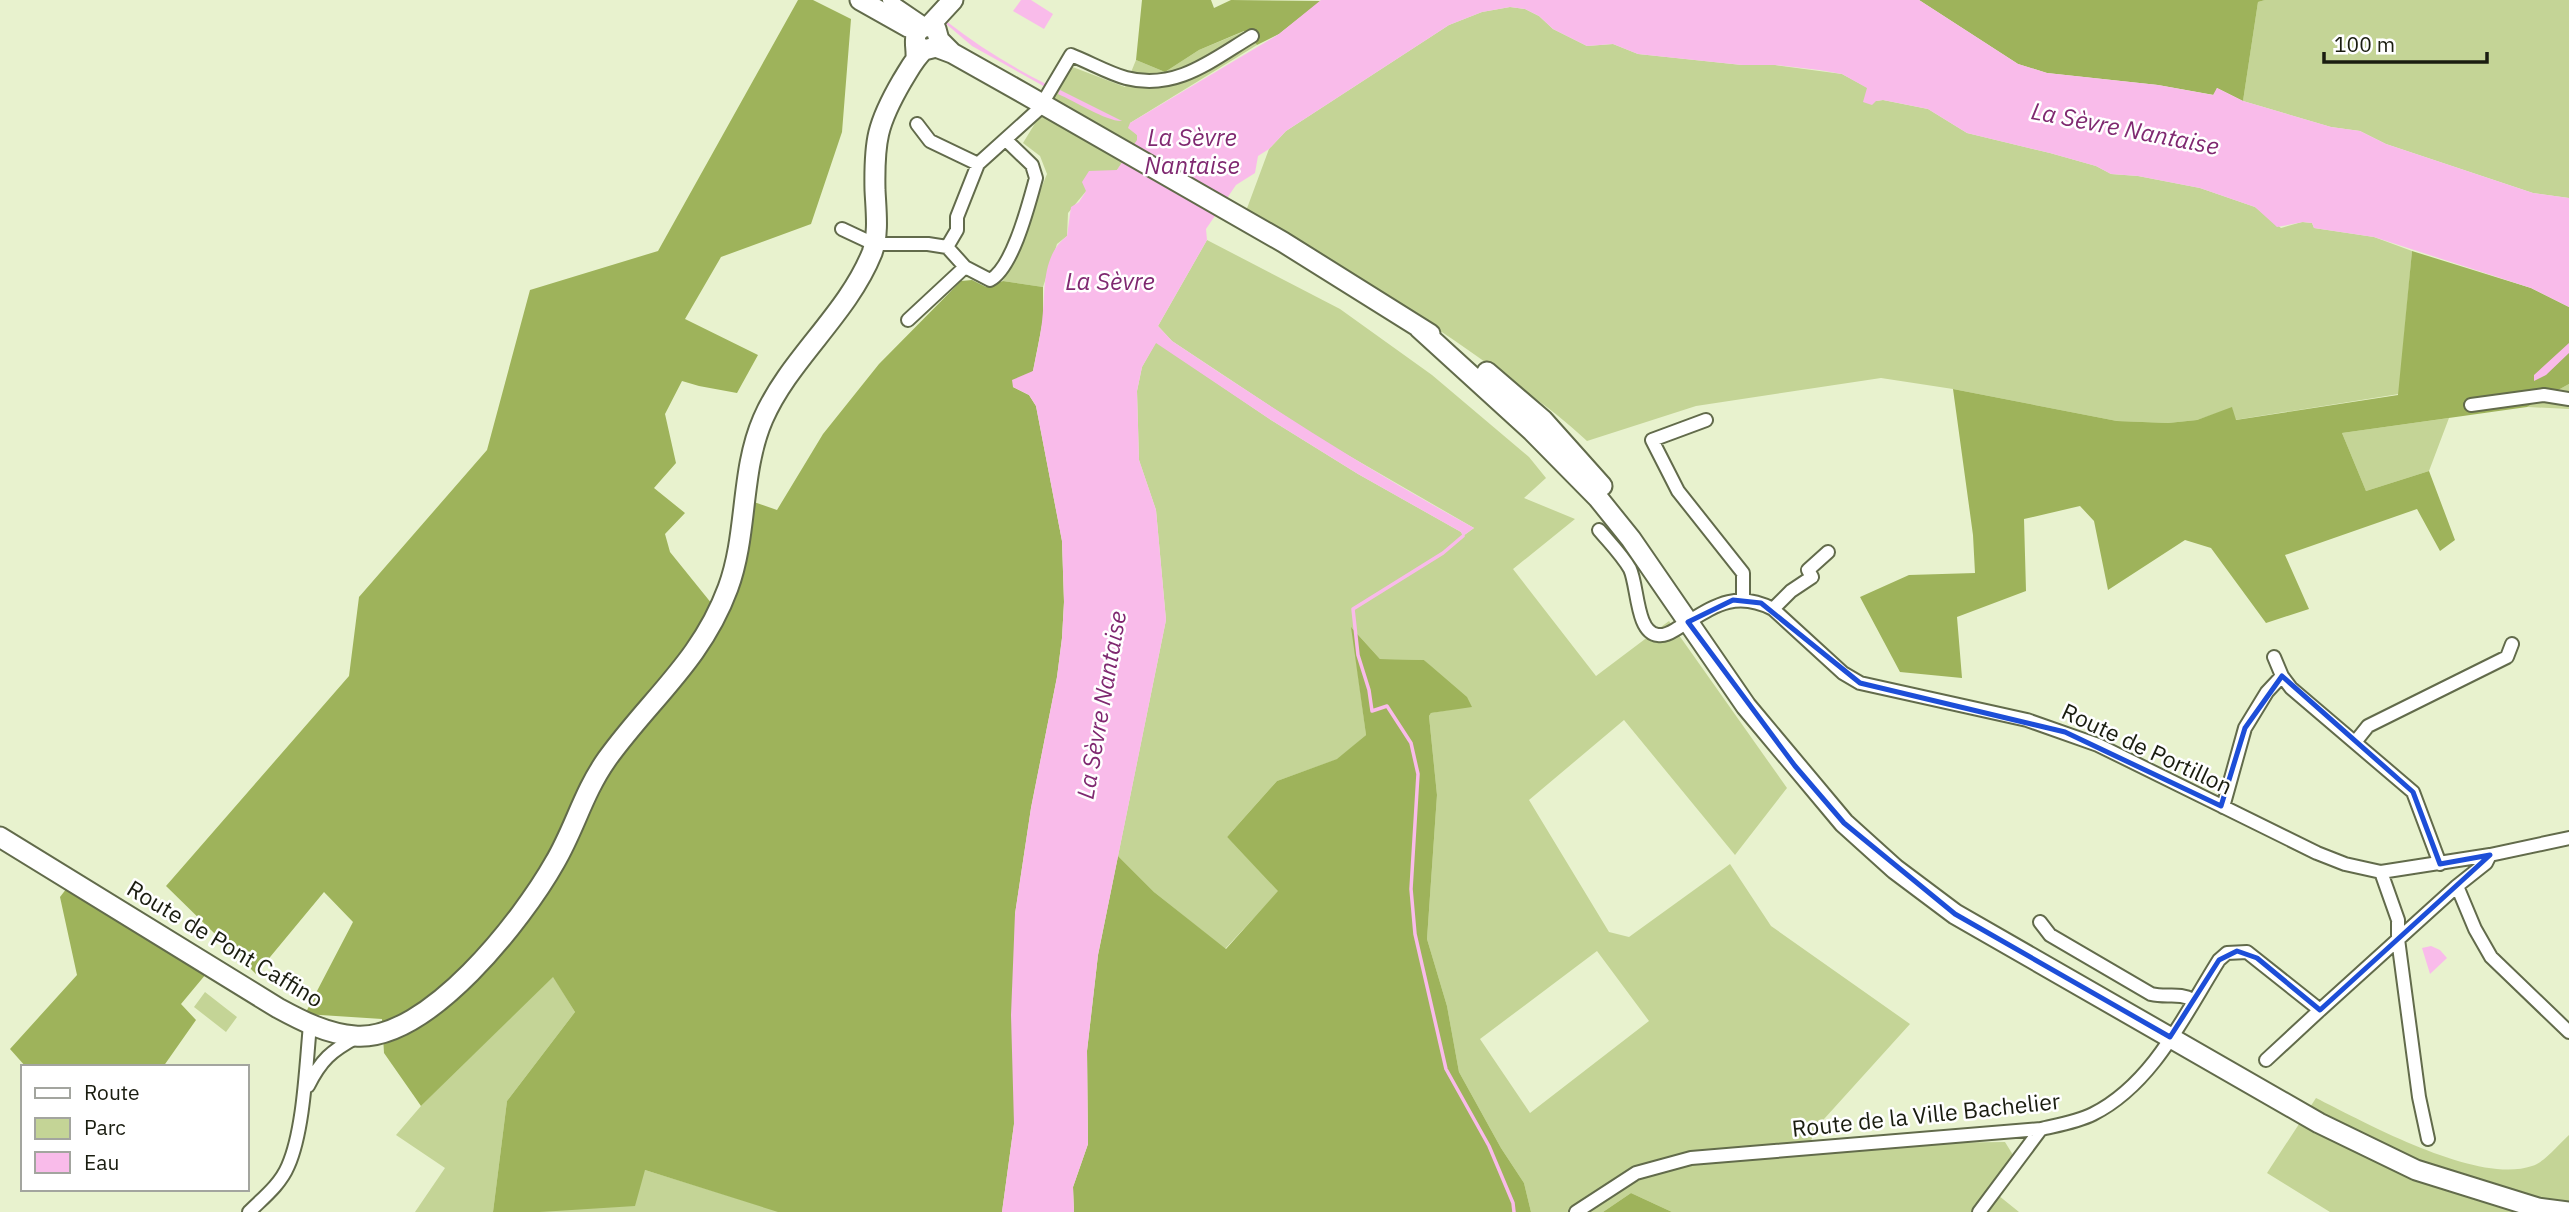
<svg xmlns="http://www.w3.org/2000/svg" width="2569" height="1212" viewBox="0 0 2569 1212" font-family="'IBM Plex Sans',sans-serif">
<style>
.green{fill:#c4d496;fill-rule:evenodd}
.forest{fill:#9eb35b}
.water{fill:#f9bbea}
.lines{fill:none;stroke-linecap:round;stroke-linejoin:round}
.stream{stroke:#f9bbea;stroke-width:3.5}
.street-casing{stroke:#626b4b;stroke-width:16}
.secondary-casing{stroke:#626b4b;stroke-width:23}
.street{stroke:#fff;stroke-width:12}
.secondary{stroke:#fff;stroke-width:19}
.marked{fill:none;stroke:#1d4ed8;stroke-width:5;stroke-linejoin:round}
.labels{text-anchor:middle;stroke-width:5;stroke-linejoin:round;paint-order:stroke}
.street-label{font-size:23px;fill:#1a1d10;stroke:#fff}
.water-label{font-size:24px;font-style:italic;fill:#7f2870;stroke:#fff}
</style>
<rect width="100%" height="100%" fill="#e8f2ce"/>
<path class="green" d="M2265,0H2569V198L2533,193L2386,144L2360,131L2331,127L2243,101L2258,2Z
M1510,7L1525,9L1539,16L1553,29L1587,46L1613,44L1638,54L1742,65H1775L1842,74L1868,88L1876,101L1883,100L1928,109L1967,133L2050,153L2096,166L2111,174L2138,176L2200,188L2255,207L2281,228L2302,222L2312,223L2314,228L2374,237L2412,251L2399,394L2235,420L2232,408L2197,420L2168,423L2117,421L1953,389L1881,378L1696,406L1587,441C1560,415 1529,394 1499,372C1418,313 1333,262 1246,211L1269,149L1286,131L1449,25L1482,12Z
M1245,31L1257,45L1130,123L1137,135L1138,140L1117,170L1087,190L1068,213L1067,236L1057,244L1043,287L1003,281L1047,174L1040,156L1023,143L1070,66L1125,87L1136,60L1165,72L1199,50Z
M1207,240L1340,309L1432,375L1529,457L1546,478L1524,498L1575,519L1513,569L1596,676L1669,621L1787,788L1735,855L1624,720L1529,800L1609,932L1629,937L1730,864L1771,926L1910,1024L1815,1129L1811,1141L1919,1134L1920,1143L2005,1142L2013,1155L1988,1187L2019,1212H1672L1631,1193L1603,1212H1531L1524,1183L1501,1148L1459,1072L1447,1006L1427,939L1437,795L1429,716L1431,713L1471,706L1424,660L1380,659L1352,628L1366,735L1338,759L1277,781L1227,837L1279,891L1225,949L1154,892L1118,856L1166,620L1156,510L1139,460L1137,391L1142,367L1156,342L1271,420L1358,474L1461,532L1463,536L1474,528L1320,439L1172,341L1158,326ZM1597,951L1649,1021L1530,1113L1480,1039Z
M2569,384V409L2527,407Z
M2449,418L2429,471L2366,491L2342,433Z
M553,976L575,1012L507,1101L493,1212H415L445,1168L396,1135L421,1106Z
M205,992L237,1017L226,1032L194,1007Z
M2316,1098C2366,1123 2478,1185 2532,1166C2545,1162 2559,1144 2569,1135V1212H2330L2267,1173Z
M645,1170L778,1211V1212H540Z"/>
<path class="forest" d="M798,0H813L851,19L842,132L811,224L721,257L685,319L758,355L737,393L699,386L682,381L665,414L676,463L654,488L685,513L665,534L670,552L712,604L738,583L749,547L754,502L777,510L823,434L879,364L961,281L972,280L986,287L1003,281L1043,287V320L1033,371L1013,387L1029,395L1036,406L1062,541L1064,602L1062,638L1057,677L1031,808L1015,914L1014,1124L1002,1212H778L645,1170L635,1206L540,1212H493L507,1101L575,1012L553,977L421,1106L384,1053L382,1019L305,1014L353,922L324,892L256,974L166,886L349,676L359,597L487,450L530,290L658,251Z
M1142,0H1211L1214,8L1231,0L1321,1L1279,34L1257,45L1244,31L1199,50L1165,72L1136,60Z
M1919,0H2265L2258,2L2243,101L2217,88L2214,95L2158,85L2047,73L2018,64Z
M2412,251L2531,288L2569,307V384L2527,407L2342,433L2366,491L2429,471L2455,540L2440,551L2417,509L2285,555L2309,609L2266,623L2211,548L2185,540L2108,590L2094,521L2080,506L2024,519L2026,591L1957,617L1962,678L1900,672L1860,597L1909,575L1975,573L1973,535L1953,389L2117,421L2168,423L2197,420L2232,407L2236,420L2398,395Z
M1351,627L1380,659L1424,660L1467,697L1472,707L1431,713L1429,716L1437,795L1427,939L1447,1006L1459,1072L1501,1148L1524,1183L1531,1212H1074L1073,1187L1088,1144L1087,1051L1098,955L1118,856L1154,892L1226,949L1278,891L1227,837L1277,781L1337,759L1366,735Z
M70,884L206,974L181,1004L196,1020L163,1067H26L10,1049L77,975L60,897Z
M1631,1193L1672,1212H1603Z"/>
<path class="water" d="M1021,0H1031L1053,14L1044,29L1013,11Z
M1321,0H1919L2018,64L2047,73L2158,85L2213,95L2217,88L2243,101L2331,127L2360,131L2386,144L2533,193L2569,198V307L2531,288L2374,237L2314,228L2312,223L2303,222L2277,227L2255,207L2200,188L2138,176L2111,174L2096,166L2050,153L1967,133L1928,109L1883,100L1876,101L1872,105L1863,102L1867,88L1842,74L1819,70L1775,65H1742L1638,54L1613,44L1587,46L1553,29L1539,16L1525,9L1510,7L1482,12L1449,25L1286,131L1269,149L1258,156L1255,173L1236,185L1206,229L1207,240L1158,326L1172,341C1270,407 1370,471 1474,528L1463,536L1461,532L1358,474L1271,420L1156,343L1142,367L1137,391L1139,460L1156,510L1166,620L1098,955L1087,1051L1088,1144L1073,1187L1074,1212H1002L1014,1124L1011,1015L1015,914L1031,808L1057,677L1062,638L1064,602L1062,541L1036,406L1029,395L1013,387L1012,380L1033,371C1036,355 1040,339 1042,322C1046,293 1040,257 1067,236L1071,207L1079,202L1086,191L1082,182L1089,171L1117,170L1137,140V135L1128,128L1130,123L1279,34Z
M946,21C978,46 1012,67 1048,85L1047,88L972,46L945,23Z
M1060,90L1122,121C1108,122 1074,101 1058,94Z
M2569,343V353L2546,375L2534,381V375Z
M2431,946L2440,950L2447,958L2430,974L2422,948Z"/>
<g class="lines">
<path class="stream" d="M1463,536L1443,553L1353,609L1358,655L1369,690L1372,711L1387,706L1411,743L1418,774L1411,889L1415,934L1446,1069L1489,1146L1513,1203L1514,1212"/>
<defs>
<path id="street" d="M889,0L920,21L922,27
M917,124L930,141L978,164
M842,229L874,244H928L947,247L957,230V217L978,164L1039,109L1071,55C1089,62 1108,73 1126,78C1176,91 1212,60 1252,36
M947,247L965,267L990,280C1013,268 1029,203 1036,178L1032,165L1007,141
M908,320L965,267
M2471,405L2544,395L2569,399
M1706,420L1652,440L1678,491L1743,573V599
M1599,530C1610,543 1622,555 1630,569C1638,586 1636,633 1658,635C1666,636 1671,632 1678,628C1712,608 1733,589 1773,609L1843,673L1860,683L2027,720L2098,745L2317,853L2345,864L2381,872L2490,855L2569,838
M1773,609L1791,591L1812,577L1808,570L1828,552
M2274,657L2282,676L2291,688L2413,792L2440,864
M2356,741L2368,726L2507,657L2512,644
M2223,807L2245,728L2267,692L2282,676
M2381,872L2398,920V939L2419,1097L2428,1139
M2457,886L2475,929L2491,957L2569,1032
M2040,922L2050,935L2151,994C2167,998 2179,992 2193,1000
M2266,1060L2320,1010
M308,1086C321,1060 331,1051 357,1037
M249,1212C263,1198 280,1185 288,1166C304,1130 306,1065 310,1025
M1576,1212L1636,1173L1691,1158L2041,1129C2058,1125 2077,1122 2093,1114C2153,1084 2185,1014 2219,960L2227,953L2247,952L2320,1010L2457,886L2486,863L2490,855
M1979,1212L2041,1129"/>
<path id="secondary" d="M860,0L908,27L919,29
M929,26L953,0
M917,45L924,50L936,47L952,53L1023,93L1283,242L1430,334
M916,58C917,44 910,32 926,26L936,29L939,40L951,52
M1419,328L1532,431L1598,498L1631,539L1746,706L1844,823L1895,869L1955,914L2319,1123L2416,1170L2538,1208L2569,1212
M1487,372L1543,420L1602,486
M0,837L278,1008C302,1021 327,1034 355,1036C428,1042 523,919 555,862C575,828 583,793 607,759C650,699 701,661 728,588C748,534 740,472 763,419C789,359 847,315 872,253C879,234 876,211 875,190C874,141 877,124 902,81C909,70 914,59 924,50"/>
</defs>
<use href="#street" class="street-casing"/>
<use href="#secondary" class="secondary-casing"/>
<use href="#street" class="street"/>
<use href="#secondary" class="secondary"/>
</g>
<path class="marked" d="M1733,600L1761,603L1860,683L2065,732L2221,806L2245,728L2282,676L2413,792L2440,864L2490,855L2320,1010L2257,958L2237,951L2219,960L2170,1037L1955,914L1844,823L1795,766L1688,622Z"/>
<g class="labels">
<g class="street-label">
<text transform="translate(2147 749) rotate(25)" y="8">Route de Portillon</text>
<text transform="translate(225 944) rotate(31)" y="8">Route de Pont Caffino</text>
<text transform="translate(1926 1115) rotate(-6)" y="8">Route de la Ville Bachelier</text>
</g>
<g class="water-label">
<text transform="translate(2125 129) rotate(11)" y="8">La Sèvre Nantaise</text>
<text x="1192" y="146">La Sèvre<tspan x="1192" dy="28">Nantaise</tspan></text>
<text x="1110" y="290">La Sèvre</text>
<text transform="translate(1102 705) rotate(-80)" y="8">La Sèvre Nantaise</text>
</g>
</g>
<rect x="21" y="1065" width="228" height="126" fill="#ffffff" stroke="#a3a59f" stroke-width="2"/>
<rect x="35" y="1088" width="35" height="10" fill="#ffffff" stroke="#a3a59f" stroke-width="2"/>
<text x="84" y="1100" font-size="21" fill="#1a1d10">Route</text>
<rect x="35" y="1118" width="35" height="21" fill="#c4d496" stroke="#a3a59f" stroke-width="2"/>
<text x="84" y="1135" font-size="21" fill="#1a1d10">Parc</text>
<rect x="35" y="1152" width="35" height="21" fill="#f9bbea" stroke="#a3a59f" stroke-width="2"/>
<text x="84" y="1170" font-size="21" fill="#1a1d10">Eau</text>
<path d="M2324 52v10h163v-10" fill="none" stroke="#1a1d10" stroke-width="3.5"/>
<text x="2334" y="52" font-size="21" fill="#1a1d10" stroke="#ffffff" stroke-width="5" paint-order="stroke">100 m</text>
</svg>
